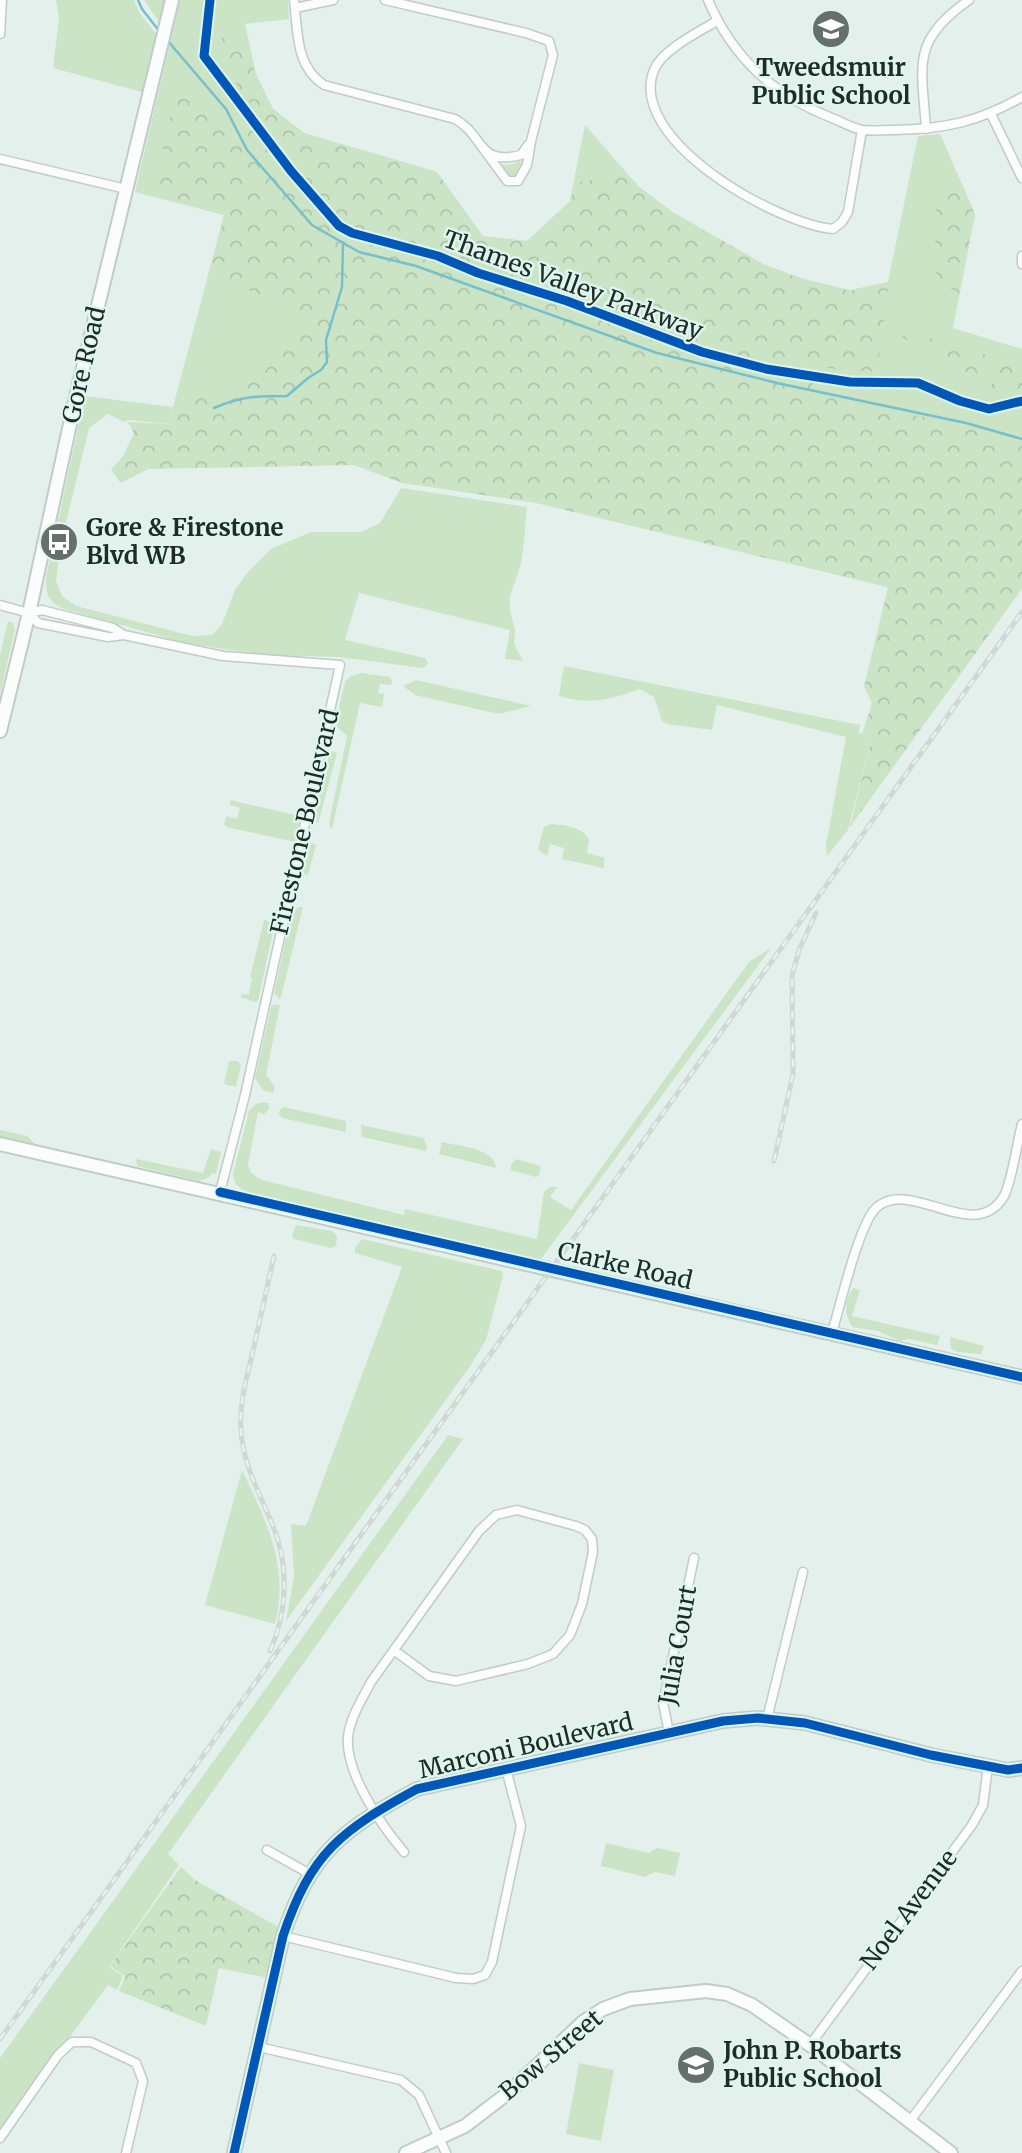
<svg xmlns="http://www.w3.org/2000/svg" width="1022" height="2153" viewBox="0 0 1022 2153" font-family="Merriweather,serif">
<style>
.green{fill:#cbe4c6}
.forest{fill:url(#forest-crowns)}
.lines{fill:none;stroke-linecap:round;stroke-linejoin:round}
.stream{stroke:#75c0cd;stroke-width:2.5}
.street-casing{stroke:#c1cbc7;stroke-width:11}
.secondary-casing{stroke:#c1cbc7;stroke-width:16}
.street{stroke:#fbfdfc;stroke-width:8}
.secondary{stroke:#fbfdfc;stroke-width:12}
.rail-casing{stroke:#d2d6d4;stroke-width:5}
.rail{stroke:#ddf6ee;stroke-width:2.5;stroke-dasharray:8;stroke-linecap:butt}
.cycleway-casing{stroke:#ddf6ee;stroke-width:13}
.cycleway{stroke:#0057b8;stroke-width:9}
.labels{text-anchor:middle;stroke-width:5;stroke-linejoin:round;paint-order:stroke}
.poi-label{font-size:24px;font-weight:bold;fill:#212a27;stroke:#ddf6ee;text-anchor:start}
.street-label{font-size:24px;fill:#212a27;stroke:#ddf6ee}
</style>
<defs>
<pattern id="forest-crowns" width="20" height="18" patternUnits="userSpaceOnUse" patternTransform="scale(1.75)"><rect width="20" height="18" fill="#cbe4c6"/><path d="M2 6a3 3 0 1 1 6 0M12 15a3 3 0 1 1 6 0" fill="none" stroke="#aec4aa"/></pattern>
</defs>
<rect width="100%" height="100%" fill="#e3f0ec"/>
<path class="green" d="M56,0H134L139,12L156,34L142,92L53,68L59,18Z
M144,0H165L159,22Z
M180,0H288L289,19L245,24L256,74L273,109L304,133L437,172L483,236L527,241L570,201L585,125L639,187L674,213L765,265L804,279L850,290L888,282L918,136L940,134L975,214L953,328L1022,349V585L911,593L173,408L169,424L128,420L125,422L108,414L89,428L61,543L56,581L62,596L76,606L192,636L212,635L222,624L235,590L247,573L271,549L311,532H362L380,523L401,488L527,507L524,542L521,564L510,596V611L515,630L514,644L523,661L505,659L510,630L359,593L345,640L425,658L428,663L423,668L339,657L268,655L229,650L182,642L64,609C47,601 46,594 46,577L85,396L173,407L224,215L135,192Z
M519,161L524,164L520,175L514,178L509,177L500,168L501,165L513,164Z
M8,621L13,623L15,629L0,694V656Z
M564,666L860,725L859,733L872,737L848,830L827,856L826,845L846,737L717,705L712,730L668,724L662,721L654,697L640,689C609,699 592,706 559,696Z
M361,673L390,677L392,681L391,685L380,684L378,693L384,694L382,707L360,703L332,829L329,825L330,818L347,736L335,725L345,682L351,676Z
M416,680L531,706L499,714L415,695L403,686Z
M333,751L337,753L318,824L314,819L329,754Z
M230,800L295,815L300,818L295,842L227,827L224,824L226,816L237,819L240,808L230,805Z
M552,824C567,826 580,826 589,839L587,853L604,858V868L562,859L564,848L550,844L547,856L538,849L544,827Z
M312,843L316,845L308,875L304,874L302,869L308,845Z
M299,907H303L281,997L279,999L274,993L292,911Z
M264,920L275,923L258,1001L255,1002L241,997L242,994L249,995L252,978L250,977Z
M771,948L541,1259L254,1194C243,1191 234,1187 233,1174L249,1111C255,1104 259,1101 269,1103V1109L264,1114L258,1112L248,1165L251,1173L262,1180L404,1215L405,1209L537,1239L544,1192L550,1187H557L550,1197L571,1210L749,962Z
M275,1004L280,1005L266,1075L275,1087L273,1093L263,1090L255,1078L271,1007Z
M229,1061H237L241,1065L236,1087L224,1084Z
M284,1107L346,1121V1132L282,1118L279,1114L280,1109Z
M361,1125L423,1138L427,1145L426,1151L362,1137Z
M0,1130L27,1136L35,1144L0,1138Z
M442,1142C458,1146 495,1148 496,1168L439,1154Z
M211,1149L221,1152L216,1174L213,1173L206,1179L199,1181L137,1166L136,1159L203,1173Z
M516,1159L540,1166V1174L536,1177L511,1170V1165Z
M296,1225L332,1231L337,1236L336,1246L331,1248L294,1239L292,1236Z
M362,1239L502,1271L503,1275L486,1340L471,1365L286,1621L294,1576L291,1524L306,1526L402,1267L355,1253V1248Z
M853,1288L860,1290L852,1316L940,1336L937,1345L909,1339L900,1341L878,1331L853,1327C843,1314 844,1302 853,1288Z
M950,1337L984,1346L981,1354L957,1352L951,1349Z
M448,1435L463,1439L168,1854L179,1865L109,1967L123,1976L117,1990L108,1985L0,2132V2058Z
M242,1470C266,1521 290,1566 275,1624L205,1605Z
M606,1843L649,1853L657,1848L680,1853L675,1876L655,1872L645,1877L601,1866Z
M579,2063L614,2070L601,2141L566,2134Z"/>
<path class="forest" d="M246,30L255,75L273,109L304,133L437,172L482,236L528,242L571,201L574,183L626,173L639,187L674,213L765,265L804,280L850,291L889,283L877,372L816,367L811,393L969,427L1022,443V589L850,827L872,737L862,734L872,703L864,687L888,587L536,503L402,483L354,465L148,469L121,483L111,470L123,456L134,433L128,422L169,424L178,391L210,396L256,381L299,334L306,315L210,273L224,215L152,195L181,71L236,143L260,118L226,70L222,37Z
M961,182L975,215L959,295L942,282L933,268L936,234L935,187Z
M905,323L927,337L1022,365V411L984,402L995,376L955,371L902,337Z
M181,1867L195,1880L282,1929L269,1978L219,1968L206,2026L119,1991L125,1976L110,1966Z"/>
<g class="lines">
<path class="stream" d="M138,0L142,9L160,32
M167,40L226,109L247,150L312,225L359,252L416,266L657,353L777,383L966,423L1022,439
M214,408C241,396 258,396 287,396L308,378L321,370L327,362L326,340L342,287L343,243"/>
<defs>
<path id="street" d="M294,0C298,31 295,66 324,85L455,119C485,136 477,166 521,155L528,145
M385,0L526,33L549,41L553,55L531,141L527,165L518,181H507L479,143
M708,0C733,58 773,95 832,118C842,122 852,128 862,130C872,131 884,130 894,130C945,129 978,122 1022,97
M295,8L333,0
M717,21C700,31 662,50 654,70C626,140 777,224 833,229L842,222L848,212L862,130
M0,34L2,0
M991,114L1022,178
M926,129C922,66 910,41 969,0
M0,159L126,189
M1022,256V264
M0,605L29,613L42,610L113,628L124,635L223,656L340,665L245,1095L220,1192
M29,613L38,623L108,637L124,635
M832,1333C840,1306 859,1224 876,1208C910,1176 975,1246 1004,1196C1012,1181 1017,1143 1022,1124
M395,1651L429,1676L456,1681L528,1664L553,1654L570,1635L582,1604L593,1552L592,1539L585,1530L576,1526L517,1510L496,1515L479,1531L371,1682C362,1699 350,1718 348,1737C345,1773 381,1825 404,1852
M767,1719L803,1572
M669,1732L663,1703L694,1558
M267,1850L310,1874
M283,1936L456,1978L473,1979L485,1975L492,1962L521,1826L506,1769
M810,2045L972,1825L983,1805L988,1766
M259,2047L401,2080L419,2095L446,2153
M910,2121L1022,1971
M0,2138L58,2055L72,2042H91L136,2063L143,2081L126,2153"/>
<path id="secondary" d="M0,731L29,613L75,401L172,0
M0,1144L1022,1377
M234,2153L283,1936C311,1852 342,1830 417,1789L723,1721L758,1718L805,1723L931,1755L1008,1770L1022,1768
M406,2153L465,2126L508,2093L583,2022L603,2009L630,1999L706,1991L727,1994L752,2005L810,2045L951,2153"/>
</defs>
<use href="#street" class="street-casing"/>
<use href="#secondary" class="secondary-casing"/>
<use href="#street" class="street"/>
<use href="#secondary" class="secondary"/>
<defs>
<path id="rail" d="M774,1161L793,1074L792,976L799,950L816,913
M270,1651C288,1611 289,1566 273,1526C260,1494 243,1465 241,1430C239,1403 247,1376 253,1351C260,1319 267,1288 274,1256
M0,2039L1022,612"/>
</defs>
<use href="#rail" class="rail-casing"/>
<use href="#rail" class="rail"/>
<defs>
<path id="cycleway" d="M210,0L204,56L291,171L339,226L352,233L438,256L478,273L567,301L702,352L766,369L850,382L918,383L960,401L989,409L1022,401
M220,1192L1022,1377
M234,2153L283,1936C311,1852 342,1830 417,1789L723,1721L758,1718L805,1723L931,1755L1008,1770L1022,1768"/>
</defs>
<use href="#cycleway" class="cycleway-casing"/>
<use href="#cycleway" class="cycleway"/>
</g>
<defs>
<symbol id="school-disc" viewBox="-11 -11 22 22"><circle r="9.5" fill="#656f6c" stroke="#ddf6ee"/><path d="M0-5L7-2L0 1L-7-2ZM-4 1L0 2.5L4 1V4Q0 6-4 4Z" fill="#fff"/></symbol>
<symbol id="bus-disc" viewBox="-11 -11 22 22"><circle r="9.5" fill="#656f6c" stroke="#ddf6ee"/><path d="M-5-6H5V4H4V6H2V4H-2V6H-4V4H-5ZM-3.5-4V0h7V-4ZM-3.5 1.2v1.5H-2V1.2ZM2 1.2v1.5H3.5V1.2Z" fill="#fff"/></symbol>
</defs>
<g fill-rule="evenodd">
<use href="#school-disc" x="809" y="7" width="44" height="44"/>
<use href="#bus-disc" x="37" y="520" width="44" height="44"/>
<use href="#school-disc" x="674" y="2043" width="44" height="44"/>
</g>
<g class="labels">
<g class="poi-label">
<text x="831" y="76" text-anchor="middle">Tweedsmuir<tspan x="831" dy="28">Public School</tspan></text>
<text x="86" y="536">Gore &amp; Firestone<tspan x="86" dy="28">Blvd WB</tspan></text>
<text x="723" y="2059">John P. Robarts<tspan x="723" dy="28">Public School</tspan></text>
</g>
<g class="street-label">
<text transform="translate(573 285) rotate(20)" y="8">Thames Valley Parkway</text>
<text transform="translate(84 365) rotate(-77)" y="8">Gore Road</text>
<text transform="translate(305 822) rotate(-77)" y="8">Firestone Boulevard</text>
<text transform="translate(625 1266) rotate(13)" y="8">Clarke Road</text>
<text transform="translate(678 1645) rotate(-80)" y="8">Julia Court</text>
<text transform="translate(526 1746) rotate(-13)" y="8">Marconi Boulevard</text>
<text transform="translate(909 1910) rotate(-53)" y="8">Noel Avenue</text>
<text transform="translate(551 2055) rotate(-40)" y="8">Bow Street</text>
</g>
</g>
</svg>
